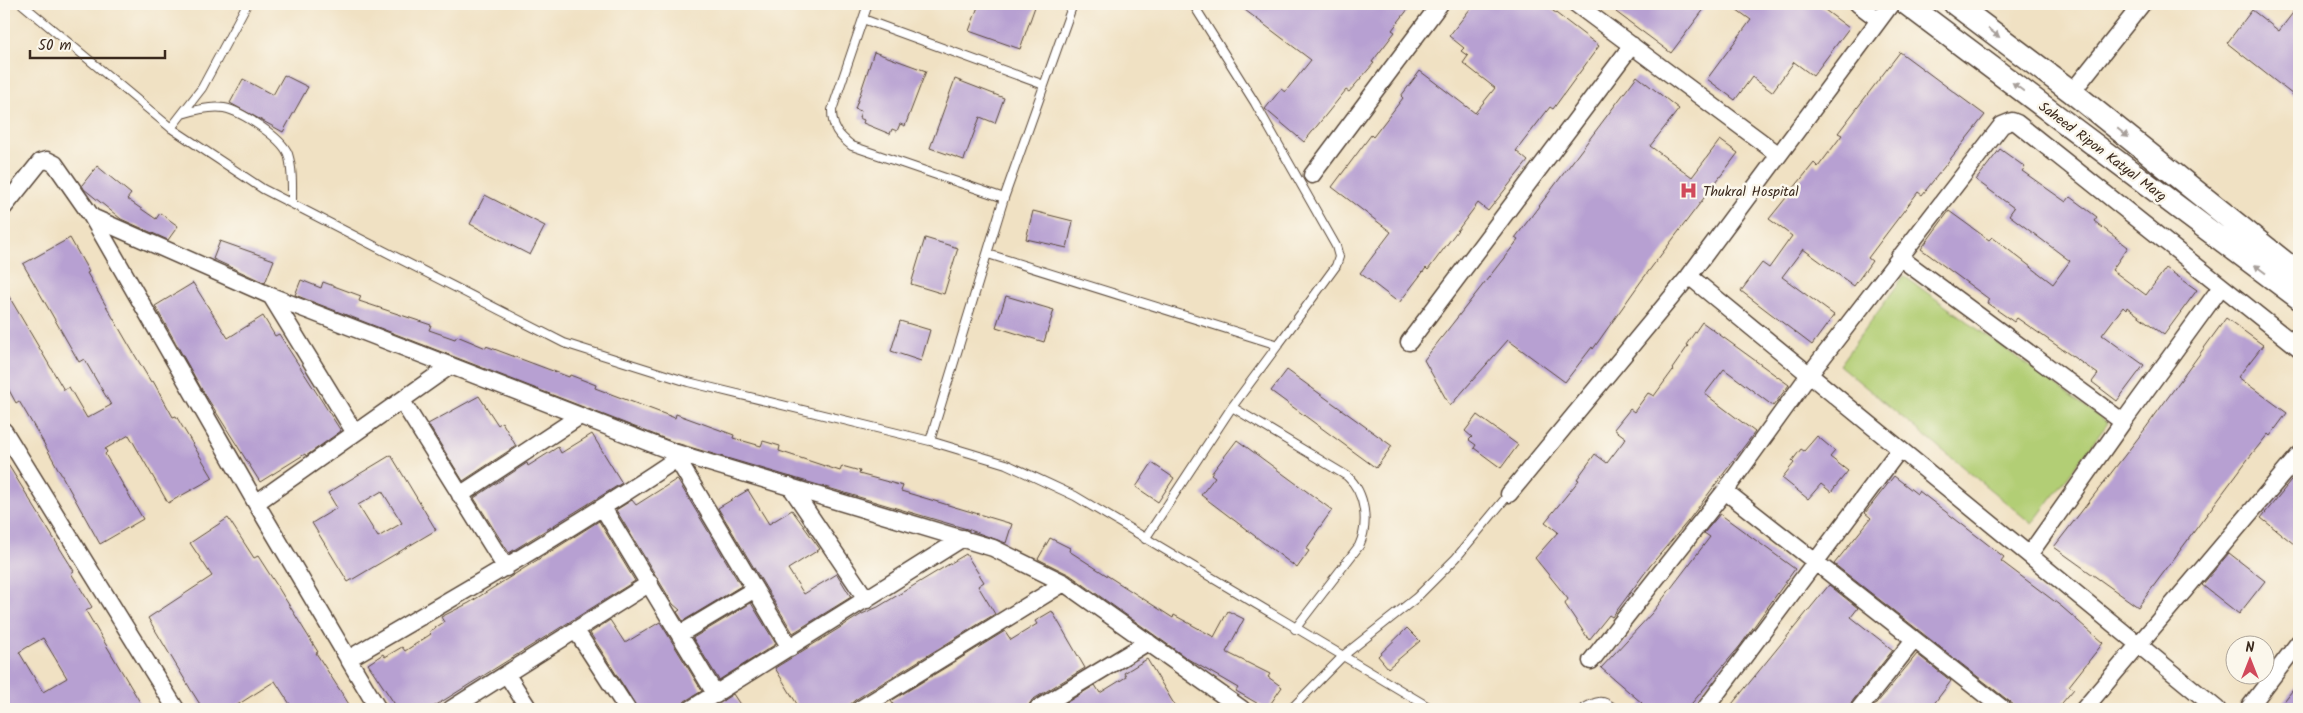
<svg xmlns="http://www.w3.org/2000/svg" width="2303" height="713" viewBox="0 0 2303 713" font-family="Kalam,sans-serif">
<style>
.green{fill:#b2ce74;stroke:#767c49}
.building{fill:#b7a0d2;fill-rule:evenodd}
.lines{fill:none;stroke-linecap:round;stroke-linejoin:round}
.lane-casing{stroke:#564537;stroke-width:10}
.street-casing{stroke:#564537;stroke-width:19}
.secondary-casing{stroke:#564537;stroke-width:25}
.lane{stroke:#fff;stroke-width:8}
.street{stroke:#fff;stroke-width:16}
.secondary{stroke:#fff;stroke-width:22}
.oneway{fill:#a79f9a}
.labels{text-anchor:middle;stroke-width:5;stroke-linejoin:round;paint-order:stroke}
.street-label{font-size:14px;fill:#3b2a1e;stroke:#fbf7ec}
.poi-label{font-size:14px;fill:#3b2a1e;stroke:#fbf7ec;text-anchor:start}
</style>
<rect width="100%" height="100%" fill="#fbf7ec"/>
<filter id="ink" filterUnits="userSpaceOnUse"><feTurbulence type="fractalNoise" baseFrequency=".02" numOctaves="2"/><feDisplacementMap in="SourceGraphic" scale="10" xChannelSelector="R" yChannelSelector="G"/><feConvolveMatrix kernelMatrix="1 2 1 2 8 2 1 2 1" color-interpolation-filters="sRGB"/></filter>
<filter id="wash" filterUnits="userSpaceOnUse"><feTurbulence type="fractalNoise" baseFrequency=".0096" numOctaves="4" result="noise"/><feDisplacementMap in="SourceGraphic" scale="20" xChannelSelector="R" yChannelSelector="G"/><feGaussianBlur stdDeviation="1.12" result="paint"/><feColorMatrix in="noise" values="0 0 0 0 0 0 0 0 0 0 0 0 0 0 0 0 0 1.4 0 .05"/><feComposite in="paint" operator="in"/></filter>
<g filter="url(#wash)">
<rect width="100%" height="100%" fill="#f0e1c3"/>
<path class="green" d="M1904,276L2108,423L2032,524L1839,365Z"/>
<g id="blocks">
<path class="building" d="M979,4H1036L1020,49L969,31Z
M1237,4H1412L1392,30L1395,32L1372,62L1374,63L1349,92L1346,90L1304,142L1265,109L1281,89L1285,92L1311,60Z
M1474,4H1544L1599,46L1553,109L1550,107L1516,151L1528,161L1488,211L1478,203L1428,270L1426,268L1399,303L1360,273L1391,232L1332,187L1371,135L1373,137L1403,98L1401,96L1420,71L1475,113L1495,88L1463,63L1468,56L1461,51L1464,48L1449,36Z
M1622,4H1708L1671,53L1616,12Z
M1729,4H1817L1849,28L1813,76L1794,62L1772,92L1752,77L1735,100L1707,79L1751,20Z
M2299,5V87L2293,95L2227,43L2252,10L2279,31Z
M874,52L926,71L905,126L900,124L897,131L892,129L890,134L863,123L864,120L859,118L861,111L855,109Z
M1900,52L1985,115L1922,195L1918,192L1868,258L1872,261L1854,286L1803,249L1782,277L1834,315L1812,345L1741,291L1762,263L1769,268L1792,236L1769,219L1814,163L1818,167L1842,135L1838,133Z
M284,75L308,87L283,132L230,103L243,79L273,95Z
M1637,76L1679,109L1650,146L1692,177L1720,140L1738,153L1642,280L1593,349L1592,347L1565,382L1508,340L1450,406L1424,360L1518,240L1515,238Z
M955,79L1004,98L995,123L980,117L964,160L930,148Z
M2000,149L2025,167L2022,171L2066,202L2070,197L2097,217L2094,221L2128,247L2112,270L2146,295L2166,268L2197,290L2164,335L2127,307L2126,310L2123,307L2102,335L2144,365L2117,401L2092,382L2098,374L2017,318L2014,322L1987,303L1989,299L1921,249L1949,211L1989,240L1992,237L2053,284L2070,261L2009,215L2014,208L1976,180Z
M97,166L131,194L127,199L156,219L160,213L178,226L168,240L121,219L84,189L82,185Z
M485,195L545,226L530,255L470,224Z
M1033,211L1073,221L1067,248L1026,239Z
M70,238L89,272L87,273L130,347L151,382L153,381L173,417L176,416L213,478L168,503L129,435L105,449L107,452L105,454L143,519L100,544L42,440L19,401L16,403L4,381V288L64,390L69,387L87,418L111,405L84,359L79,362L23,264Z
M925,238L958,248L944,294L911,284Z
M220,241L274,260L265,283L213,259Z
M301,280L321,288L323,282L361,296L359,301L431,325L429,330L455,339L457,336L486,348V346L569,377L570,375L596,385L595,388L675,418L676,414L734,435L733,438L761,446L763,441L780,446L779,451L840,471L842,466L860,471L859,474L903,486L901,491L1012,524L1006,543L967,529L676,443L295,295Z
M193,283L228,338L263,316L275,336L279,334L341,431L306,456L305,454L260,482L201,388L155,306Z
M1006,296L1054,310L1044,342L996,327Z
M2226,318L2263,345L2238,377L2287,413L2270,436L2268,434L2248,459L2138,607L2054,547L2142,433Z
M900,321L930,330L921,361L891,351Z
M1702,322L1789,385L1773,406L1724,369L1705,394L1755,432L1688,521L1650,566L1612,617L1609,615L1589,640L1565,604L1568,599L1535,558L1558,532L1545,522L1579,480L1577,479L1595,454L1607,463L1626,438L1614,429L1630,409L1634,412L1648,393L1654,396L1673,370L1672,369L1688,346L1686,345Z
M1287,370L1392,446L1376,468L1271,391Z
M479,396L498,425L502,422L516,446L463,481L428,424Z
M1477,415L1518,445L1501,468L1474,448L1476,445L1469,440L1472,437L1465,431Z
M592,434L622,483L509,553L474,498L527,463L528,466L558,447L561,453Z
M1817,436L1835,451L1830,457L1848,471L1831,492L1821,484L1808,499L1782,478L1794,463L1792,461L1801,449L1804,451Z
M1237,440L1332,510L1315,534L1316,535L1306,549L1309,551L1297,568L1201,495L1215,477L1211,474Z
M391,455L436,530L348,582L312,523L337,508L328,493ZM382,491L402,523L378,537L358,505Z
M4,458L74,571L71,573L92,607L86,611L144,709H4ZM43,638L67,678L43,692L19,652Z
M1152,463L1174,478L1158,502L1136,487Z
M2299,471V548L2261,518Z
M1894,476L1917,494L1919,491L2004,557L2001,561L2062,607L2103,643L2069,686L2074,689L2057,709H2019L1834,564L1871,518L1865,513Z
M677,479L741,586L683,621L677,612L680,610L673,604L616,510L632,500L636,505Z
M748,490L769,524L792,510L820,549L788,569L804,594L837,574L851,597L793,633L718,508Z
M1720,514L1795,569L1740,646L1687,709H1637L1642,703L1601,668L1652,613L1710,537L1704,533Z
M228,518L254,558L258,556L276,584L318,652L316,653L352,709H293L275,681L231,709H203L191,690L148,618L212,576L190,543Z
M599,521L635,581L430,709H398L368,664L383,654L385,657L402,647L405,651L431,634L429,632L444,622L441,617L469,603Z
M1050,538L1070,548L1069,551L1173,618L1174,615L1214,637L1228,611L1244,619L1226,652L1270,674L1268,677L1282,687L1267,709L1236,691L1238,688L1188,659L1070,575L1038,559Z
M2229,553L2265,581L2239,614L2202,585Z
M966,554L984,582L978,586L995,614L855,700L845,709H800L775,668L862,614L878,607Z
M1829,585L1858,608L1851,617L1893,650L1851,703L1849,709H1728Z
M751,603L776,644L719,680L693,638Z
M1052,611L1085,668L1032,700L1027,709H896L891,701L1005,631L1011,640L1037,624L1035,621Z
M610,620L625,643L660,622L702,691L685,701L681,709H637L635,704L590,633Z
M1407,628L1420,641L1388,668L1378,656Z
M1917,654L1951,681L1930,709H1872Z
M1147,659L1177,709H1056L1095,685L1100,693L1126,677L1124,673Z
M2299,682V709H2278Z
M733,694L743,709H719L716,705Z"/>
</g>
</g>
<g filter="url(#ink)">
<use href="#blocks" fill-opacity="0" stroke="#564537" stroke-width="1"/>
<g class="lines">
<defs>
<path id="lane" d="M22,4L171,128L263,189L564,343L688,382L930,441L1006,464L1075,496L1432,709
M868,4L832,110C832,128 838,135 852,146L1004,198
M1193,4L1255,103L1336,246L1339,257L1336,266L1278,345
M863,19L1044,85
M182,114C195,110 210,106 224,108C241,111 282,138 288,154C293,170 292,188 292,204
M171,128L202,88L247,4
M988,254L1278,345L1232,407L1145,539
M1232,407L1347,476C1366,493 1369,524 1359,546L1295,629
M930,441L1004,198L1073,4
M1291,709L1344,655L1416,598L1456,558L1509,494
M1583,709C1595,701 1603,698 1614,709"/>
<path id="street" d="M1576,4L1779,155
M1858,4L1879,20
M2072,92L2142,4
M1312,175L1440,4
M4,207L40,162L47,160L55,164L92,217L271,296L673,452L993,548L1064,583L1242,709
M92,217L256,503L378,709
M1899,257L2123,422L2221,287
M1689,276L2217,709
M271,296L355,433
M1409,342L1632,45
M402,401L506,568
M4,431L176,709
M673,452L790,648
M790,486L867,600
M1725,491L2003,709
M1509,494L1689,276L1891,4
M460,495L580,416
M256,503L450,366
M603,508L716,695
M2029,555L2123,422
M577,632L627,709
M680,634L755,589
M348,659C460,594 571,530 678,458
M1591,661L1725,491L1809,375L2002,125L2012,121L2017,123L2299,348
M507,675L529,709
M451,709L650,583
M691,709L963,538
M860,709L1064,583
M1037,709L1148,642
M1705,709L1900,449
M1859,709L1913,641
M2084,709L2299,455
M2248,709L2299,642"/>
<path id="secondary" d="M1907,4L2299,298
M1955,4L2072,92L2299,274"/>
</defs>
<use href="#lane" class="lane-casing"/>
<use href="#street" class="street-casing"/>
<use href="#secondary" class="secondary-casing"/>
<use href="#lane" class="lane"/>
<use href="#street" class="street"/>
<use href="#secondary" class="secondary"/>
</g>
<defs><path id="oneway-solid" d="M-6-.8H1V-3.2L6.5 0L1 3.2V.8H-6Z" transform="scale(1.25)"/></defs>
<g class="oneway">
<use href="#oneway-solid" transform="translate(1994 33) rotate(37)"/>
<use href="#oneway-solid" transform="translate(2018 87) rotate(-143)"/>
<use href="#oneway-solid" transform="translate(2123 133) rotate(39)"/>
<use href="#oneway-solid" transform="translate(2260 269) rotate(-143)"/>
</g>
</g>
<defs>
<symbol id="hospital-bare" viewBox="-9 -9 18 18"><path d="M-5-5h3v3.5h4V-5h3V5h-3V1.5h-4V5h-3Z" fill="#d1495b" stroke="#fbf7ec" stroke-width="2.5" paint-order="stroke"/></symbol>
</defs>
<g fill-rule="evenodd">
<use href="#hospital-bare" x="1676" y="178" width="25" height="25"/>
</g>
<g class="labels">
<g class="street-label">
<text transform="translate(2103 151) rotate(37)" y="5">Saheed Ripon Katyal Marg</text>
</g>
<g class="poi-label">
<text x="1703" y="196">Thukral Hospital</text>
</g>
</g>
<rect width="2303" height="713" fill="none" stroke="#fbf7ec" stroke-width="20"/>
<g transform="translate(2250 660)"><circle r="24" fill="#fbf7ec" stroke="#aea59a"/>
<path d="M0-4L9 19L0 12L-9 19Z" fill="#d1495b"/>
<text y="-8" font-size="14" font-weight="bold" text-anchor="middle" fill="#3b2a1e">N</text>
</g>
<path d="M30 50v8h135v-8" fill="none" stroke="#3b2a1e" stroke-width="2.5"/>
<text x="38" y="50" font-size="15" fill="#3b2a1e" stroke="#fbf7ec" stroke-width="4" paint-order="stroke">50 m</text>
</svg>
